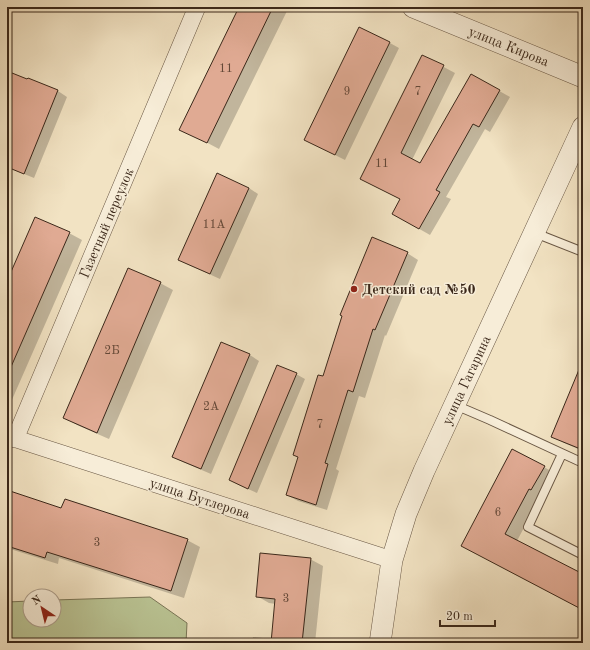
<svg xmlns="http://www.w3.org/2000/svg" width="590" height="650" viewBox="0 0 590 650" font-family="'Old Standard TT',serif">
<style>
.green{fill:#bac494;stroke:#7a7657}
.shadow{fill:#0003}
.building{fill:#e0aa93;stroke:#3b281a}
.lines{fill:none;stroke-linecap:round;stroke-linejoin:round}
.service-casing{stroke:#695744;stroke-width:10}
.minor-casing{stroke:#695744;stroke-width:18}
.tertiary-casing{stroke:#695744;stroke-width:22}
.service{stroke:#f7edd8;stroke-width:8}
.minor{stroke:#f7edd8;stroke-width:17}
.tertiary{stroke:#f7edd8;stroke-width:21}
.poi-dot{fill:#8f2418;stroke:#f7edd8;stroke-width:1.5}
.labels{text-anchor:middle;stroke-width:3;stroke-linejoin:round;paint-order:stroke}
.number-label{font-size:12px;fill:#644838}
.street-label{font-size:14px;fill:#3b281a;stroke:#f7edd8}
.poi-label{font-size:14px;font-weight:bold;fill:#3b281a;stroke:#f7edd8;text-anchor:start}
</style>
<rect width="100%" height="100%" fill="#f2e3c3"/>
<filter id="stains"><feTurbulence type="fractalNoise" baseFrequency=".005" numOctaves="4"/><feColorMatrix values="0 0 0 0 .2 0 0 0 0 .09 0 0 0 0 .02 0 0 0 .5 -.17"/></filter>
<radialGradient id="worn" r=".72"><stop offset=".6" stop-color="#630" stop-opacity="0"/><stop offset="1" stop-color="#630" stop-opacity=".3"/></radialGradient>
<path class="green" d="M150,597L187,623L186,643H7V602L30,601V620H54V600Z"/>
<path class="shadow" d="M240,7H289L219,149L181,129Z
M390,43L399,48L345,160L315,145Z
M423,56L455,73L412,160L420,164L471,75L510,97L490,132L485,129L446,197L451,199L430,235L393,214L401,199L372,184Z
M7,72L58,91L67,97L34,178L7,167Z
M249,188L258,194L220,279L189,265L179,260Z
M69,233L82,240L11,402L7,400V283Z
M407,253L418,260L386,336L385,335L365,398L359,396L336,469L339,471L327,510L298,501L287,495L299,458L294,455L323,377Z
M160,283L173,290L109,439L77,425L65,418Z
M222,343L250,355L259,361L211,474L183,462L173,457Z
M583,363V451L564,443L552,436Z
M296,374L305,379L257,493L239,485L230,480Z
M544,467L556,474L541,495L517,541L583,576V610L462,546Z
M7,491L61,509L187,540L200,547L184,598L59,558L58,564L7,548Z
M310,559L323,566L315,643H252L253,637L272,639L276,604L269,603L257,596Z"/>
<path class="building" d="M239,7H273L207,143L179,130Z
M359,27L390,42L335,155L304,140Z
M422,55L444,65L401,153L420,163L471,74L500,90L479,127L473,124L436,190L440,192L419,229L392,214L400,199L360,179Z
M7,71L27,79L28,78L58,90L24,174L7,167Z
M217,173L249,188L210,274L178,260Z
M35,217L70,232L7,376V281Z
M372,237L408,252L375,330L373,329L353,392L348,390L325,463L328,464L316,505L286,495L298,457L293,455L318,375L323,376L342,316L340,315Z
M128,268L161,282L97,433L63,418Z
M221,342L250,354L201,469L172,457Z
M583,360V450L551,437Z
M277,365L297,373L248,489L229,480Z
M512,449L545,466L531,490L529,489L505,534L583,574V610L461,546Z
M7,490L61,508L65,499L188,539L171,591L47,552L45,558L7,546Z
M260,553L311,558L302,643H271L275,599L256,597Z"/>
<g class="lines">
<defs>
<path id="service" d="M535,233L583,252
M455,405L490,420L583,463
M562,454L528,527L583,555"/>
<path id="minor" d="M7,436L392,560
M15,439L197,7"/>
<path id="tertiary" d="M413,7L583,77
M380,643L392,560L406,514L424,471L583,127"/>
</defs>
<use href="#service" class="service-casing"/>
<use href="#minor" class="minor-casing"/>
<use href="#tertiary" class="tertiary-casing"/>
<use href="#service" class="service"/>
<use href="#minor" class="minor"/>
<use href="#tertiary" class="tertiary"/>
</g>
<circle class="poi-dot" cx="354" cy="289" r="4"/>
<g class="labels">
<g class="number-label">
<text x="226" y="72">11</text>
<text x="347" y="95">9</text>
<text x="418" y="95">7</text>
<text x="382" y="167">11</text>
<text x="214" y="228">11А</text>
<text x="112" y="354">2Б</text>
<text x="211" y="410">2А</text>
<text x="320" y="428">7</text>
<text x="498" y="516">6</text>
<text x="97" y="546">3</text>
<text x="286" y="602">3</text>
</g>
<g class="street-label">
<text transform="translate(509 46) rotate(22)" y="5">улица Кирова</text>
<text transform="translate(106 223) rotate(-67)" y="5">Газетный переулок</text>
<text transform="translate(466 380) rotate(-65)" y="5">улица Гагарина</text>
<text transform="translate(200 498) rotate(18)" y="5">улица Бутлерова</text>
</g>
<g class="poi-label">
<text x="362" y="294">Детский сад №50</text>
</g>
</g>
<rect width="590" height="650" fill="none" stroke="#f2e3c3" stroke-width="24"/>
<rect x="8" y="8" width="574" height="634" fill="none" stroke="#3b281a" stroke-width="2"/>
<rect x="12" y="12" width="566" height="626" fill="none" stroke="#3b281a"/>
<g transform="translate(42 608) rotate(325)"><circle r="19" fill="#f7edd8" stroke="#ac9e8c"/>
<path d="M0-3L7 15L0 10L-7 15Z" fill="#8f2418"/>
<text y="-6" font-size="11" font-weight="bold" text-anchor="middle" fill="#3b281a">N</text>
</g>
<path d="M440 620v6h55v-6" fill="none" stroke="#3b281a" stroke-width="2"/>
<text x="446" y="620" font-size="12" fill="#3b281a" stroke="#f7edd8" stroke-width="3" paint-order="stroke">20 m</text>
<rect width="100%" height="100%" filter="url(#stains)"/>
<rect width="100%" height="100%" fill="url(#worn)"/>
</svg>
